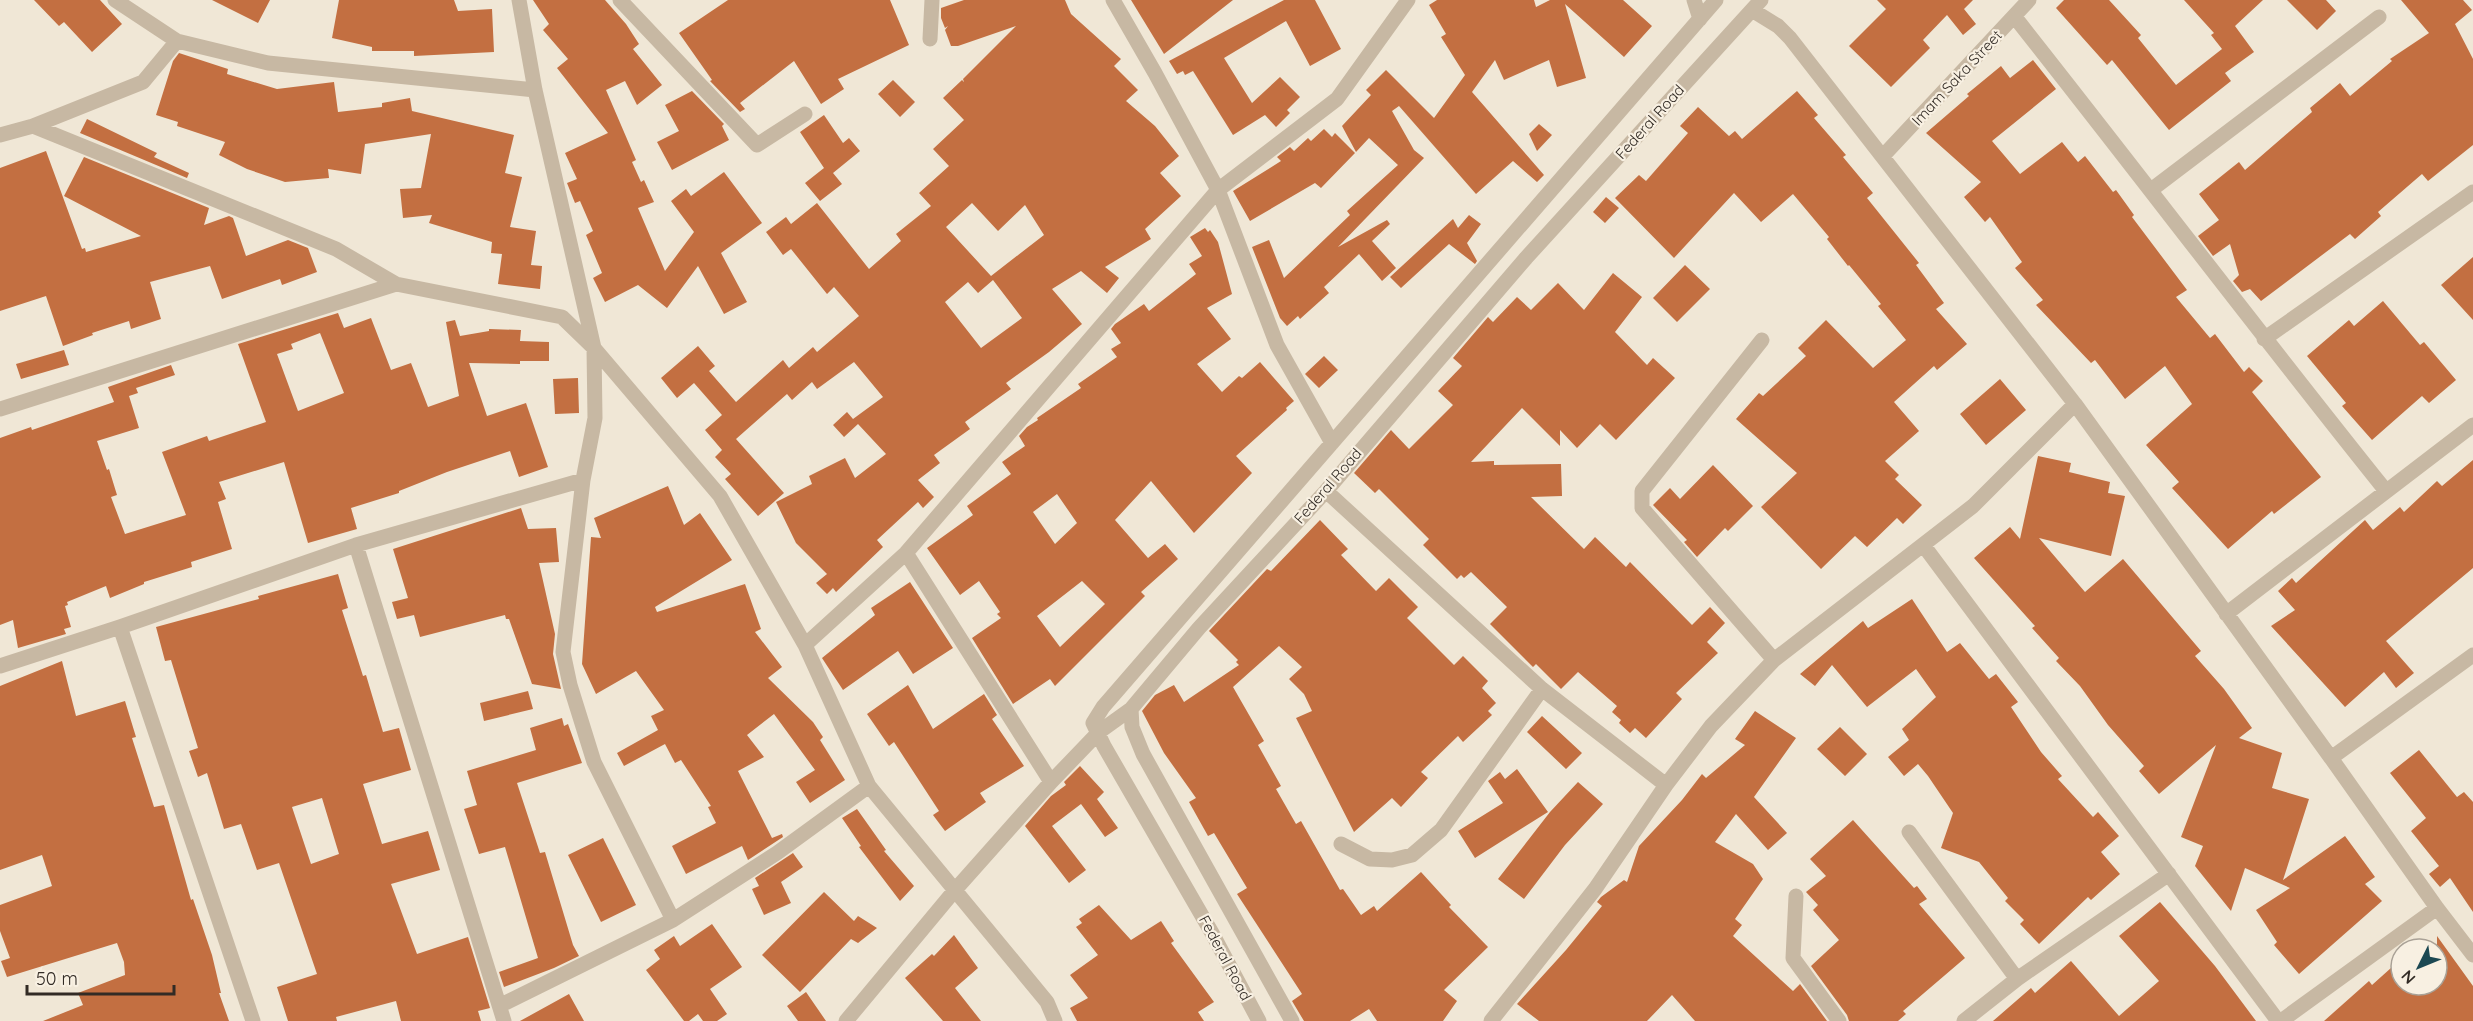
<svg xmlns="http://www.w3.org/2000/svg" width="2473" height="1021" viewBox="0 0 2473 1021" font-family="Quicksand,sans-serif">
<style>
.building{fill:#c36f41;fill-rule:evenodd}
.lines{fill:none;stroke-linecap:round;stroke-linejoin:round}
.minor{stroke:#c7b8a3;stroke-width:15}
.labels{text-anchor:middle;stroke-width:4.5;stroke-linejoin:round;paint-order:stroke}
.street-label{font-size:15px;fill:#322b25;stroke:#f8f0e2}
</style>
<rect width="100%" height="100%" fill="#f0e7d6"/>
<path class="building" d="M34,0H100L122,24L92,52L64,22L59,26Z
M212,0H270L258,23Z
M339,0H454L458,11L492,9L494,52L414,56V51H372V47L332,38Z
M533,0H605L626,24L639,44L633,49L662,85L637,105L625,81L606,90L636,160L632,162L641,182L644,180L654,202L638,208L665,271L694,232L671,201L686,189L691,196L724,172L762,223L721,253L747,302L724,314L698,266L667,308L638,285L605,302L593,278L602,273L586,235L593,231L580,201L575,203L567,183L577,179L565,153L608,133L557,68L568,59L543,30L549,24Z
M728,0H890L909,45L838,79L844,89L821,104L794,61L740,103L745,109L740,112L710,81L712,80L679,33Z
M964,0H1065L1071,14L1121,59L1114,66L1138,90L1126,101L1155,126L1179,156L1160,173L1181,196L1145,229L1151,239L1105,267L1119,278L1107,293L1081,271L1052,289L1082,324L1049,352L1006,383L1011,389L965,422L970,429L934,455L940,463L918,480L934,497L923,508L918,502L877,540L883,547L836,592L833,588L827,594L816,583L827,574L796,543L776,502L812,484L809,476L845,458L855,478L886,454L858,424L844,437L833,425L847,412L853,419L883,397L854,362L817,389L812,382L792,400L787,394L736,439L784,493L758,516L725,479L731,474L715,457L722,450L705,430L722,415L694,383L677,398L661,378L698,346L715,366L709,371L736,402L783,360L789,368L813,347L817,352L859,316L834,287L827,294L791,249L783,255L766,232L786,217L791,224L817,203L869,269L901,241L896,234L931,206L919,193L949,166L933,149L964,120L943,98L962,80L964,82L963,79L1016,26L958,46H951L945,30L948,26L945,28L941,18V8ZM972,203L998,231L1025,205L1044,235L991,276L946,227ZM993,280L1022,318L981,348L945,302L968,282L978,293Z
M1131,0H1233L1164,54Z
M1284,0H1315L1341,49L1310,66L1286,21L1224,58L1252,103L1280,77L1300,97L1287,110L1290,113L1276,127L1265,115L1233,135L1193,71L1185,75L1183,71L1177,74L1169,61Z
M1437,0H1534L1536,7L1550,0H1623L1652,26L1624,57L1565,4L1586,78L1557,87L1549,60L1504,80L1495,60L1472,92L1544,175L1537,182L1513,161L1476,194L1399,106L1392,111L1414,150L1424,158L1338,247L1387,220L1390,224L1372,241L1396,268L1382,281L1359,254L1324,287L1329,293L1300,319L1298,316L1287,326L1280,318L1252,247L1269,240L1284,278L1350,215L1347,211L1398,165L1369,138L1356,152L1342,126L1371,95L1366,90L1386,70L1434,118L1465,75L1441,37L1446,34L1429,5Z
M1877,0H1973L1964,9L1976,24L1963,35L1947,15L1923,40L1930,48L1891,87L1849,46L1886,9Z
M2064,0H2109L2141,35L2138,38L2176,85L2222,49L2211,35L2214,33L2184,0H2263L2235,26L2254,52L2225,73L2231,81L2169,130L2112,60L2107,65L2056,8Z
M2287,0H2326L2336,11L2317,30Z
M2401,0H2463L2472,10L2455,24L2473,59V145L2428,181L2422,174L2378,212L2381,216L2355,239L2350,234L2261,301L2250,289L2242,292L2233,281L2239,275L2230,244L2213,256L2198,236L2219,220L2199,194L2239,162L2245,170L2312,112L2310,108L2340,83L2350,96L2392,61L2390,59L2429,33Z
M179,53L228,69L227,74L277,89L334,82L338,112L382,107V103L410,98L412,111L514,135L505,173L522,177L510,227L536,231L531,265L542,266L540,289L498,284L502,254L491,253L492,242L429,223L432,215L403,218L400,189L421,188L431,134L365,144L361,174L328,169L329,178L285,182L247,169L219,155L225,142L177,126L178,122L156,115L173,61Z
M2033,60L2056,89L1992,141L2020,174L2062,142L2078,162L2085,156L2113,192L2116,190L2134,215L2132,217L2187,290L2176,297L2210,338L2215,334L2244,372L2249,367L2263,381L2252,392L2321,477L2274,514L2272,511L2228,549L2172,488L2179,482L2146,445L2192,404L2165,366L2125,399L2095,360L2091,363L2036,305L2043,300L2015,268L2022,262L1990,217L1985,222L1964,197L1981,182L1926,133L1969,96L1967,94L2001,66L2010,78Z
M893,80L915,102L900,117L878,94Z
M692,91L724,124L722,126L729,140L672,170L657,142L679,131L665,105Z
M1797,91L1818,115L1814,118L1846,155L1843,157L1873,193L1867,198L1919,263L1916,265L1944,303L1936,309L1967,344L1937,370L1934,366L1894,402L1919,431L1885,461L1899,475L1895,479L1922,505L1903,524L1897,518L1867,547L1855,536L1821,569L1761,507L1797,473L1736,419L1759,393L1763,396L1806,356L1798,348L1826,320L1873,368L1906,340L1878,306L1881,304L1849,265L1848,266L1827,239L1829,237L1793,194L1761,222L1734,193L1674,258L1615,198L1639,175L1646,181L1688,133L1680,126L1698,107L1729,136L1735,131L1742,139Z
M824,115L843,143L849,138L860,151L833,173L842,184L820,201L805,183L824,168L800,132Z
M87,119L157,153L154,157L189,173L187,178L80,133Z
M1539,124L1552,135L1537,151L1529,134Z
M1324,129L1332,137L1335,133L1355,153L1321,188L1315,183L1250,221L1233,191L1281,161L1277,157L1290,147L1294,151L1308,138L1311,141Z
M46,151L82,249L85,248L86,252L141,236L64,196L84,157L209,208L204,225L229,216L233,218L246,256L288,240L308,248L317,272L282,285L280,279L222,299L210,266L150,282L161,319L131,329L129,321L92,333L93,335L63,346L46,296L0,311V168Z
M1606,197L1619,208L1605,223L1593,212Z
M1469,215L1481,224L1467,243L1477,261L1475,264L1449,244L1401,288L1390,277L1453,219L1458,228Z
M1205,228L1208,232L1210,230L1218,242L1232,294L1207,308L1231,339L1197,364L1222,392L1239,376L1242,378L1260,362L1294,401L1286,408L1287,410L1236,456L1252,473L1194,533L1151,481L1115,520L1148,558L1165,544L1178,559L1141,592L1145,596L1055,686L1050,679L1013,704L972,638L1001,618L997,614L1000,612L979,581L960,595L927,548L973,515L967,506L1011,474L1002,462L1025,446L1019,436L1027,427L1038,420L1037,418L1081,388L1078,384L1117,357L1111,349L1121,343L1111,329L1115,324L1144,304L1149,311L1196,274L1189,264L1202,256L1190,237ZM1057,494L1077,523L1055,544L1033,512ZM1082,581L1105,604L1060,647L1037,616Z
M2473,257V320L2441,285Z
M1685,265L1710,289L1677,322L1653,298Z
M1613,273L1642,297L1615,332L1647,365L1653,358L1675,378L1616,440L1600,424L1577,448L1560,430V446L1522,408L1471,462L1494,461V465L1561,464L1562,496L1531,497L1584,549L1595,537L1626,567L1630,562L1692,625L1710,607L1725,623L1707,642L1718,653L1676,693L1682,699L1646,738L1635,728L1630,733L1619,723L1621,720L1612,712L1617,706L1578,672L1561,689L1536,664L1533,667L1490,624L1507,607L1471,572L1464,578L1461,575L1457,579L1423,545L1429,539L1379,489L1375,493L1354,473L1391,430L1409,449L1453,405L1438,391L1462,366L1453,358L1488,317L1493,322L1517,297L1531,310L1558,283L1584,310Z
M2383,301L2420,345L2424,342L2456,380L2429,403L2422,396L2372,440L2342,406L2346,403L2307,356L2349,320L2354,326Z
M338,313L344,328L371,318L391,370L411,363L428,407L459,396L446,322L455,320L460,336L489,331V329L521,330L520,341L549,342V361H520V364L469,363L487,416L526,403L548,467L519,477L510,451L447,472L399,491V493L351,508L357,529L308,543L284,462L219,482L226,499L218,502L232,549L191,562L192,567L144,582V584L110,598L106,586L67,602L68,605L65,606L71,627L64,629L66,634L18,648L13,620L0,625V438L31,427L32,430L114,402L108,387L171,365L175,375L136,388L138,393L129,396L139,428L97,441L107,470L109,469L117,495L111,497L125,534L186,515L162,452L207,436L209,441L266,422L238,344ZM320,333L344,393L298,411L277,354L293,349L291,344Z
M64,350L69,365L21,379L16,364Z
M1324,356L1338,370L1319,388L1305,374Z
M578,378L579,413L555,414L553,379Z
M2000,379L2026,410L1986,445L1960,414Z
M2038,456L2071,463L2069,472L2110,482L2108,493L2125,496L2111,556L2039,538L2085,592L2123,559L2201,651L2195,656L2224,689L2252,728L2239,738L2282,753L2272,788L2309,799L2283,880L2345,836L2375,877L2365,884L2382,901L2299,974L2274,945L2277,942L2256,910L2290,888L2245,868L2231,911L2195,866L2203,846L2181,837L2216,745L2159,794L2139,771L2144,766L2108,725L2080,686L2056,661L2059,658L2032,628L2035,626L1974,558L2010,527L2020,539Z
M2473,460V568L2386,641L2414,673L2396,688L2384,672L2345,707L2271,626L2295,610L2278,591L2292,578L2296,583L2365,520L2373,530L2400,507L2404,512L2437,481L2442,486Z
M1713,465L1753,506L1728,531L1725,528L1697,557L1684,542L1687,540L1653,505L1670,488L1680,499Z
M668,486L684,525L700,513L732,560L655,607L657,612L745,584L761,629L755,632L782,667L768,678L813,722L823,737L820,740L845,780L810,803L796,782L815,770L774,714L747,735L764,757L738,771L772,838L782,834L783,837L748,860L742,846L686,874L672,846L716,823L708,807L711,806L681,760L675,763L665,744L624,766L617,753L658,730L651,716L664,710L636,671L596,694L582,664L591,537L601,538L594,518Z
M521,508L528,529L556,528L559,562L539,563L555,634L553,654L561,689L532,684L509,619H506L505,615L420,637L414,615L397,619L392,602L408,598L393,549Z
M1320,520L1348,549L1341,555L1376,591L1389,578L1418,607L1407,618L1454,665L1463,656L1488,681L1482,688L1496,703L1488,711L1492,715L1463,742L1458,736L1421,772L1428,778L1401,807L1392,798L1354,832L1296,718L1312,711L1304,694L1289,679L1302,667L1279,646L1233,687L1264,741L1258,745L1281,786L1276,789L1296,824L1301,821L1340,890L1343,889L1361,915L1374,906L1377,911L1421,872L1451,905L1449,907L1488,947L1444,990L1457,1001L1443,1021H1377L1369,1009L1350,1021H1304L1292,1001L1302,994L1237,894L1247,888L1214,833L1208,836L1189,802L1196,798L1164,753L1142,711L1155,695L1174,685L1184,702L1239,665L1236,662L1238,660L1209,631L1267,569L1271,571Z
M338,574L348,608L342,610L363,676L366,675L383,732L399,728L411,770L363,784L382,844L428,831L440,870L391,884L417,954L468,937L490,1008L478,1011L481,1021H401L396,1001L336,1017L337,1021H288L277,987L317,974L279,863L257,870L241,824L224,829L207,773L198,777L189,751L198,748L171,660L165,661L156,627L259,599L258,596ZM322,798L339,854L311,864L292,807Z
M910,582L953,648L913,674L898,651L843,690L822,658L875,615L871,608Z
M1912,599L1947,652L1960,643L1989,679L1996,674L2018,702L2011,707L2041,752L2062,776L2058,779L2093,817L2098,812L2119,836L2101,852L2120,874L2091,900L2088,897L2039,944L2020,924L2024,920L2005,901L2008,898L1979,862L1941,848L1953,813L1928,776L1918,764L1904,776L1888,757L1909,740L1902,729L1936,697L1916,669L1867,707L1832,665L1815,686L1800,674L1863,621L1868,628Z
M62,661L76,716L125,701L136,737L132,738L154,807L164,805L191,900L193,899L212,955L221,993H219L229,1021H43L83,1005L78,993L125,975L124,962L117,943L7,977L1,961L10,958L0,931V905L52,886L42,855L0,870V686Z
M908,685L933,729L984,694L997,715L992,719L1024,766L980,793L986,802L945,831L933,815L939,811L894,742L889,746L867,714Z
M528,691L533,709L484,721L480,703Z
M1755,711L1796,738L1754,797L1787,833L1768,850L1736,814L1715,842L1753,864L1763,879L1735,919L1742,925L1733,936L1793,991L1800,984L1827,1021H1695L1672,995L1647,1021H1539L1517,1004L1566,950L1602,906L1597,902L1601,897L1624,880L1627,882L1639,846L1682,800L1702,774L1706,778L1745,745L1735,739Z
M1542,716L1582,753L1566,769L1527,732Z
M562,718L564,726L568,724L582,763L517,783L540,853L545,852L573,945L579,956L554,968L504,987L499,972L538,958L505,847L479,854L464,809L477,805L467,771L536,750L530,728Z
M1840,727L1867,754L1845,776L1817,749Z
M2419,750L2457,797L2464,792L2473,802V912L2450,878L2440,887L2429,874L2439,866L2411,831L2426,818L2390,773Z
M1080,766L1104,792L1097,799L1118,828L1105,837L1081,804L1052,826L1086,870L1069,883L1025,826L1051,796L1066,785L1064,782Z
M1517,769L1548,812L1475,858L1458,831L1503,803L1488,781L1500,772L1505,779Z
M1578,782L1603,804L1565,845L1524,899L1498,879L1550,812Z
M857,809L886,850L884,851L914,886L900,901L859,847L861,846L842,818Z
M1853,820L1914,888L1917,886L1927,899L1919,904L1965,958L1903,1011L1906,1014L1898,1021H1849L1847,1015L1811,966L1839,940L1813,910L1818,905L1806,892L1826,876L1810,859Z
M603,838L636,905L601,922L568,855Z
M793,853L803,867L781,882L791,903L764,915L752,889L759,886L755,878Z
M824,892L854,921L858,916L877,928L858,943L851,939L800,992L762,955Z
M2160,902L2215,966L2256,1021H1993L2031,988L2035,993L2071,961L2119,1016L2159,981L2119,936Z
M1099,905L1131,940L1161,921L1174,941L1171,943L1214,1002L1198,1012L1204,1021H1077L1070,1008L1088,998L1070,975L1098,955L1076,927L1082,923L1079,919Z
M712,924L742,967L710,989L727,1014L717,1021H703L698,1014L689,1021H684L646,970L660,959L654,950L674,936L680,946Z
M954,935L978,968L955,988L981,1021H943L905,978L932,954L934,956Z
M2437,936L2473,986V1021H2324L2369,981L2372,985L2401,959V985H2437Z
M806,992L826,1021H798L787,1006Z
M569,994L584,1021H520Z"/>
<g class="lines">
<path class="minor" d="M115,0L177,41L268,63L535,90
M519,0L535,90L594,348L595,418L583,480L563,652L570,685L594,762L673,920
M620,0L757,145L805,114
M1113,0L1155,73L1218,190L1277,345L1332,443
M1694,0L1700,19
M1752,10L1778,26L1790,38L2075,404L2331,758L2473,655
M2014,16C2139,174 2260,334 2386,491
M930,39L932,0
M33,126L336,249L396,284L562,317L594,348L720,496L805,645L869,786L1047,1002L1055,1021
M0,135L33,126L143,82L177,41
M1883,156L2029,0
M2151,190L2379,17
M2264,339L2473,192
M1762,340L1642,491V508L1774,660
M0,409L396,284
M1326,491L1542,689L1666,785
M356,545L504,1021
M1924,546L2278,1021
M906,553L1051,782
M2226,614L2473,425
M120,627L253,1021
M805,645L906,553L1218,190L1337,99L1408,0
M0,666L120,627L356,545L583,480
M1131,709L1132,727L1143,754L1292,1021
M2331,758L2437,908L2473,955
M1909,832L2017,979
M1341,844L1370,859L1392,860L1412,855L1441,830L1542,689
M1796,896L1793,958L1839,1021
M501,1005L673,920L777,853L869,786
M846,1021L955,890L1051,782L1099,732L1131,709L1199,628L1326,491L1526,258L1761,0
M1259,1021L1212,933L1104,746L1093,723L1103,707L1716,0
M1491,1021L1595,889L1666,785L1711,726L1774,660L1973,506L2075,404
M1964,1021L2017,979L2169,874
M2281,1021L2437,908"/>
</g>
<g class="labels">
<g class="street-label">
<text transform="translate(1957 78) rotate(-47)" y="5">Imam Saka Street</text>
<text transform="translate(1650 122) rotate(-48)" y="5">Federal Road</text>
<text transform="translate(1328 486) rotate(-49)" y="5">Federal Road</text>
<text transform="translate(1225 958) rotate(62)" y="5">Federal Road</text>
</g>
</g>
<g transform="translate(2419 967) rotate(227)"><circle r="28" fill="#f8f0e2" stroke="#a9a196" stroke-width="1.5"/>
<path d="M0-4.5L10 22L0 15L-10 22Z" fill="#1c4852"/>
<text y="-9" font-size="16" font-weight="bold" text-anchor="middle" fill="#322b25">N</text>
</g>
<path d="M27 985v9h147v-9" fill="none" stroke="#322b25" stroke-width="3"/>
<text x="36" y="985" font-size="18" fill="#322b25" stroke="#f8f0e2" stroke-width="4.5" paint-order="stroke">50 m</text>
</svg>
